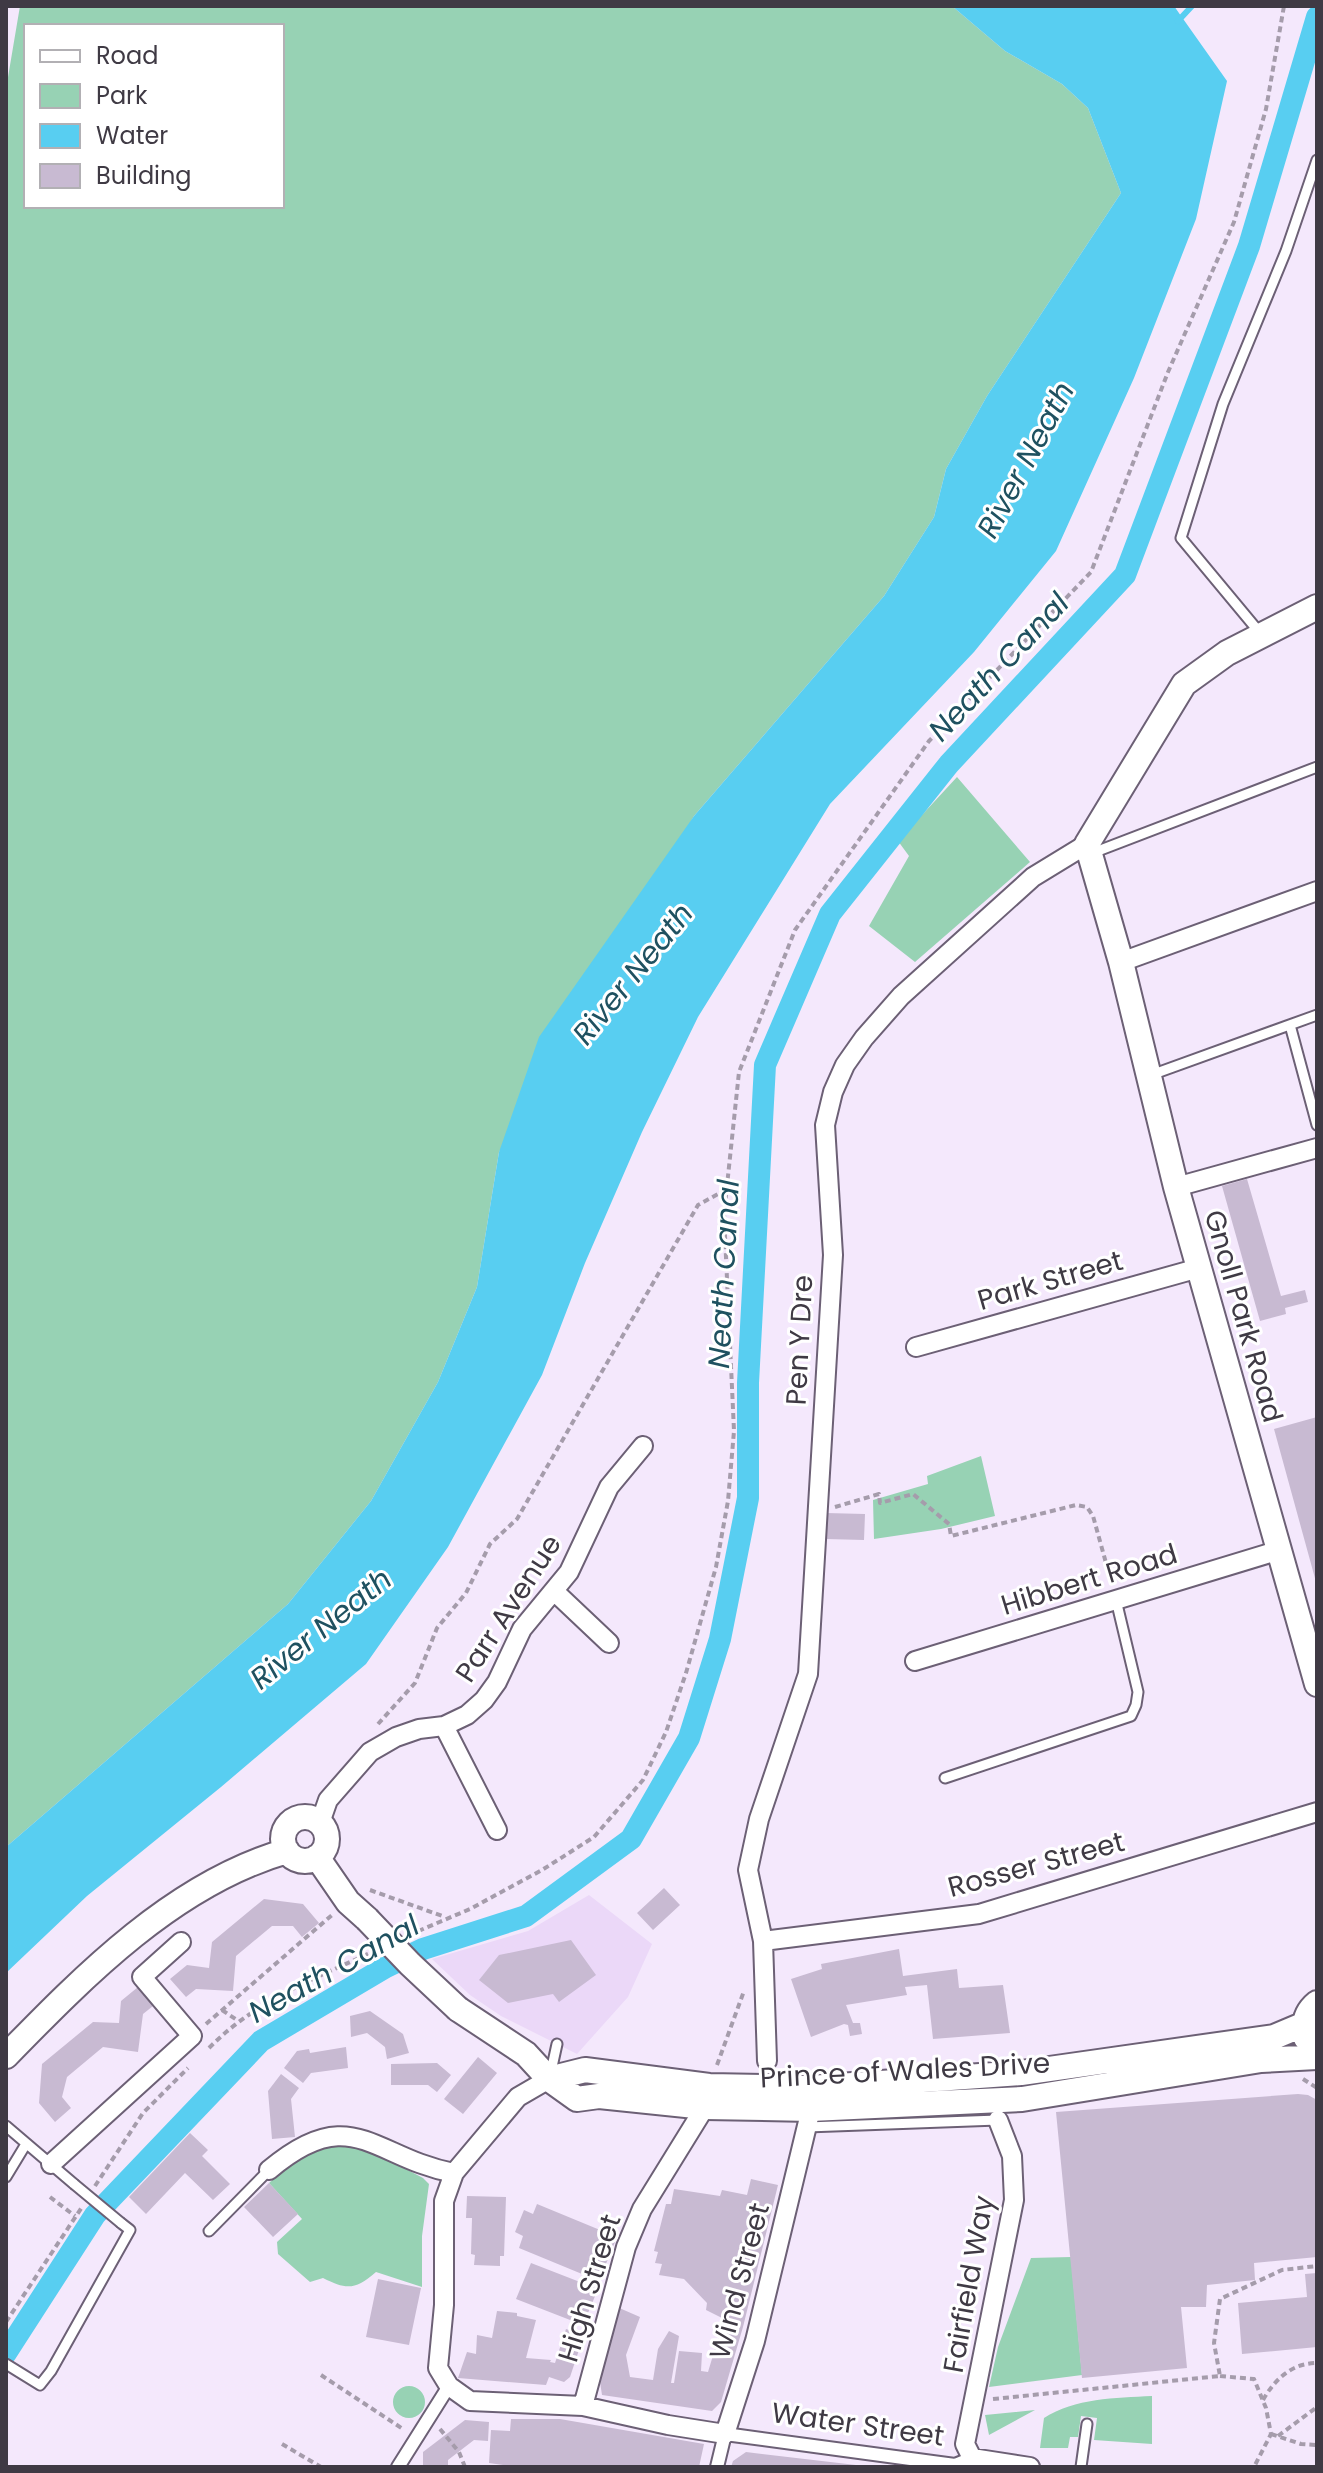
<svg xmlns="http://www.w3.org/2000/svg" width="1323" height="2473" viewBox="0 0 1323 2473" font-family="Poppins,sans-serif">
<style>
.built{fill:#ebd8f8}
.green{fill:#97d2b4;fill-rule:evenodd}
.water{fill:#58cef1}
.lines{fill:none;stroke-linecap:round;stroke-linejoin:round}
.stream{stroke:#58cef1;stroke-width:6}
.canal{stroke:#58cef1;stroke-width:22}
.building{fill:#c8bad2}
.service-casing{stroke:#6c6075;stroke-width:13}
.pedestrian-casing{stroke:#6c6075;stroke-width:16}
.minor-casing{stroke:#6c6075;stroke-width:22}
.secondary-casing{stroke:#6c6075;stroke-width:28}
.path{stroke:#a59cab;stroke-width:4;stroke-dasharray:6 4;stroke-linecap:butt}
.service{stroke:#fff;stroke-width:9}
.pedestrian{stroke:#fff;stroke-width:12}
.minor{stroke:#fff;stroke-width:18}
.secondary{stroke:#fff;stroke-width:24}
.service-bridge-casing{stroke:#6c6075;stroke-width:13;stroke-linecap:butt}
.secondary-bridge-casing{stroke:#6c6075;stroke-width:28;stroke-linecap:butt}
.service-bridge{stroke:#fff;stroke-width:9}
.secondary-bridge{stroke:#fff;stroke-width:24}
.labels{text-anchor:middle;stroke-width:6;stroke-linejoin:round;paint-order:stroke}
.street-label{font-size:28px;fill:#3f3a44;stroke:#fff}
.water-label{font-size:30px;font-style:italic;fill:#1f5160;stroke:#fff}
</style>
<rect width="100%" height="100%" fill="#f4e8fc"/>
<path class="built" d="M589,1895L652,1944L628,1997L577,2054L501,2016L470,1995L432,1959L528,1931Z"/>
<path class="green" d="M20,6H952L1005,51L1062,84L1088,108L1121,193L987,396L946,469L934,517L884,596L694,816L499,1152L477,1287L438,1382L371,1501L288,1604L6,1847V89ZM26,26H282V206H26Z
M957,777L1030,862L915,962L869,926L909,856L898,841Z
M981,1456L995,1516L941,1529L874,1539L873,1500L928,1484L927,1476Z
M356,2143L423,2178L429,2184L422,2236V2287L376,2272C355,2290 347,2290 323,2278L310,2282L278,2254L277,2242L302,2219L269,2183C299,2156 315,2146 356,2143Z
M1071,2257L1082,2375L989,2387L998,2347L1031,2258Z
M393 2402a16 16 0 1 1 32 0a16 16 0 1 1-32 0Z
M1152,2396V2444L1094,2440L1097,2418L1081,2416L1078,2437H1070L1068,2448H1040L1044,2418C1075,2398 1115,2398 1152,2396Z
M1035,2410L989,2435L985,2415Z"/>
<path class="water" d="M952,6H1174L1227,81L1196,219L1134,378L1056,551L974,652L830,804L698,1017L642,1132L585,1263L542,1375L448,1547L366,1664L221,1787L87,1896L6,1973V1847L288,1604L371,1501L438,1382L477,1287L499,1152L539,1037L694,816L884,596L934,517L946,469L987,396L1121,193L1088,108L1062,84L1005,51Z"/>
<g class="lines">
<path class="stream" d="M1178,21L1192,6"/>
<path class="canal" d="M6,2353L95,2215L261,2041L386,1967L423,1949L526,1916L631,1839L689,1738L720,1639L748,1498V1383L765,1065L830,914L949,764L1125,575L1249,246L1317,17"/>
</g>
<path class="building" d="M1247,1179L1281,1296L1305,1290L1308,1302L1285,1308L1286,1314L1260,1321L1222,1186Z
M1317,1417V1582H1316L1274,1429Z
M826,1513L865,1514L864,1540L826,1539Z
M664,1888L680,1905L653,1930L637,1913Z
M264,1899L303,1904L319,1923L302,1937L293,1926H272L236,1956L233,1991L196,1989L186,1997L170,1979L187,1965L209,1968L212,1942Z
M571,1940L596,1975L559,2002L553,1994L508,2003L479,1980L499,1955Z
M899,1949L903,1976L957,1969L959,1988L1003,1985L1010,2033L933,2039L927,1985L905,1987L907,1995L846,2005L853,2023H860L862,2034L850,2036L848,2025L844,2024L811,2037L791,1979L822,1969L821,1964Z
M138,1987L153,2006L143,2014L138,2052L103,2047L67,2077L62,2097L71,2108L55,2122L39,2103L42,2064L93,2022L119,2023L121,2001Z
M370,2011L403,2034L409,2053L387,2059L385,2047L367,2033L351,2037L350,2016Z
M346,2047L348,2068L311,2073L303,2083L284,2068L297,2051L309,2049L310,2053Z
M478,2057L497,2073L463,2114L444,2099Z
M437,2063L451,2075L437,2092L428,2085H391V2064Z
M281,2074L299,2088L291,2099L295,2137L272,2139L268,2091Z
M1298,2094L1308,2095L1317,2100V2257L1254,2263L1255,2280L1207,2285L1206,2307H1181L1187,2368L1082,2378L1056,2112Z
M190,2133L208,2150L202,2156L230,2184L213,2200L185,2173L146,2214L129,2197Z
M751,2179L778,2185L743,2327L721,2402L712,2411L602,2395L597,2362L617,2307L640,2317L626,2355L630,2377L653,2380L658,2349L669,2331L679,2336L671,2383H674L679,2351L702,2353L701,2371L708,2372L724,2319L706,2310L707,2303L684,2279L659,2275L662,2264L655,2263L658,2252L654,2251L666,2204H671L674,2189L720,2196L722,2190L747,2195Z
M269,2183L298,2214L273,2237L244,2207Z
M467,2196L506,2197L504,2256H500V2266L474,2265L475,2255L471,2254L472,2218H466Z
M537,2204L617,2237L599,2281L519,2248L523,2236L515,2232L524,2210L533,2214Z
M531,2263L598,2289L583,2325L516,2299Z
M1317,2273V2347L1242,2354L1238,2303L1307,2297L1305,2274Z
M378,2279L421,2288L409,2345L366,2337Z
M497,2311L517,2313V2316L536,2320L526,2358L551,2360L550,2362L555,2363L566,2329L584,2335L570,2377L564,2382L549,2377L546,2385L458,2378L467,2352L476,2354L477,2335L492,2338Z
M511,2419H560L704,2444L699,2467H517L489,2463L491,2430L510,2431Z
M465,2420L489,2422L488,2441L474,2440L448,2460V2467H423V2452Z
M746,2452L856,2465V2467H731L733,2461Z"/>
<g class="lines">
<defs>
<path id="service" d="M1260,633L1181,538L1223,404L1286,251L1317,160
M1090,854L1317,767
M1290,1025L1317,1125
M1151,1075L1317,1015
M945,1778L1131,1716L1136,1705L1138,1692L1116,1600
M550,2076L557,2044
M6,2126L74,2184
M807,2127L998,2120
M6,2177L26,2144
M209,2231L269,2170
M6,2364L40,2385L51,2371L130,2230L121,2223
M1081,2467L1087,2424"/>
<path id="pedestrian" d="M398,2467L449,2386
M717,2467L725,2434L955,2465L972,2458"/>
<path id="minor" d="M1121,962L1317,891
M1176,1187L1317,1148
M916,1347L1199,1268
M554,1591L609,1643
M915,1661L1280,1550
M444,1726L497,1830
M320,1823L328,1800L370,1752L396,1737L419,1729L444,1726L467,1715L484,1700L497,1682L522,1629L569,1572L609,1487L643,1446
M763,1941L979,1914L1317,1812
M767,2061L763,1941L748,1870L759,1819L808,1674L833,1255L825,1125L833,1092L845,1065L864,1038L901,996L1033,877L1087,844
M549,2079L518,2097L454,2173L444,2201V2305L438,2368L449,2386L470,2401L583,2406L668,2425L725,2434L755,2341L811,2109
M998,2120L1012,2156L1014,2200L965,2444L972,2458L1030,2467
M51,2164L192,2036L142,1977L181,1942
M269,2170C352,2100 373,2158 454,2173
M583,2406L626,2247L642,2209L705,2107"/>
<path id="secondary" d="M1317,607L1227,653L1184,684L1087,844L1121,962L1176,1187L1317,1684
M283 1839a22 22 0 1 1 44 0a22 22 0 1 1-44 0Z
M317,1857L348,1902L367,1919
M458,2009L526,2054L549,2079L577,2099L599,2096L705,2107L811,2109L1022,2099L1261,2060L1317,2057
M1306,2038C1303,2024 1306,2012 1317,2003
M6,2056C85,1975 175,1883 287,1851
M549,2079L585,2070L709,2086L810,2088L1021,2073L1274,2037L1305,2024"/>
</defs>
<use href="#service" class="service-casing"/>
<use href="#pedestrian" class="pedestrian-casing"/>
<use href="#minor" class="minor-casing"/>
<use href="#secondary" class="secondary-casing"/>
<path class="path" d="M835,1507L879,1494L880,1503L913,1494L949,1524L951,1536L1076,1505L1087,1507L1093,1516L1111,1581
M378,1724L415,1683L437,1628L466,1593L490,1544L517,1519L698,1205L727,1189
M370,1890L445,1917
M409,1935L470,1909L542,1870L594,1837L643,1780L666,1732L686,1673L716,1567L728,1501L734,1431L724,1214L739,1072L795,930L929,741L1091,572L1168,372L1234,222L1266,109L1284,6
M222,2010L237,2020
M206,2024L332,1915
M209,2048C255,2001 314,1979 372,1952
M717,2065L744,1991
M1303,2079L1317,2088
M95,2186L143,2113L188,2068
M50,2197L75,2216
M6,2322L82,2207
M321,2375L403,2429
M1220,2376L1254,2379L1266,2408L1271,2434L1254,2467
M993,2399L1220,2376L1214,2343L1220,2299L1282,2270L1317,2266
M1263,2400C1275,2379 1292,2363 1317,2363
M440,2429L459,2452L465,2467
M1271,2434L1301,2444L1317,2445
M1278,2436L1317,2407
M282,2444L321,2467"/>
<use href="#service" class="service"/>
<use href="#pedestrian" class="pedestrian"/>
<use href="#minor" class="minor"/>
<use href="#secondary" class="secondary"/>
<defs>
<path id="service-bridge" d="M74,2184L121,2223"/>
<path id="secondary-bridge" d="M367,1919L410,1964L458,2009"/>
</defs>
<use href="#service-bridge" class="service-bridge-casing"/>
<use href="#secondary-bridge" class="secondary-bridge-casing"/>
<use href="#service-bridge" class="service-bridge"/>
<use href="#secondary-bridge" class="secondary-bridge"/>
</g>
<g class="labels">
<g class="street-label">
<text transform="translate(1050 1280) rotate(-16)" y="10">Park Street</text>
<text transform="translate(1244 1316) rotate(74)" y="10">Gnoll Park Road</text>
<text transform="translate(799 1340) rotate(-87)" y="10">Pen Y Dre</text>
<text transform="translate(1089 1579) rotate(-17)" y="10">Hibbert Road</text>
<text transform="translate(508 1608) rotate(-57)" y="10">Parr Avenue</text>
<text transform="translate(1036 1864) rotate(-15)" y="10">Rosser Street</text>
<text transform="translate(905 2070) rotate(-3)" y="10">Prince of Wales Drive</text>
<text transform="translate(739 2281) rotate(-75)" y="10">Wind Street</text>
<text transform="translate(968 2284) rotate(-80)" y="10">Fairfield Way</text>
<text transform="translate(589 2288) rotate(-73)" y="10">High Street</text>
<text transform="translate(858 2424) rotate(8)" y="10">Water Street</text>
</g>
<g class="water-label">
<text transform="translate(1026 460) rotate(-62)" y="10">River Neath</text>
<text transform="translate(999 667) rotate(-47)" y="10">Neath Canal</text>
<text transform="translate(633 974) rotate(-51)" y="10">River Neath</text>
<text transform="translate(724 1274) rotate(-87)" y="10">Neath Canal</text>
<text transform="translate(321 1629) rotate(-39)" y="10">River Neath</text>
<text transform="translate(334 1969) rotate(-29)" y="10">Neath Canal</text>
</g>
</g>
<rect width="1323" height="2473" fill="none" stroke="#3f3a44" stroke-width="16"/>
<rect x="24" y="24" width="260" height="184" fill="#ffffff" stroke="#b2b0b4" stroke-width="2"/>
<rect x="40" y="50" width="40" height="12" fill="#ffffff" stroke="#b2b0b4" stroke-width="2"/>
<text x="96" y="64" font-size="24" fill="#3f3a44">Road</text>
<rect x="40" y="84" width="40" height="24" fill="#97d2b4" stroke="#b2b0b4" stroke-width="2"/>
<text x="96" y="104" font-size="24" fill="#3f3a44">Park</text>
<rect x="40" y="124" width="40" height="24" fill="#58cef1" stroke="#b2b0b4" stroke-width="2"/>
<text x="96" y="144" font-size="24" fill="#3f3a44">Water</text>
<rect x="40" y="164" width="40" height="24" fill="#c8bad2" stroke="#b2b0b4" stroke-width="2"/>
<text x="96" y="184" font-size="24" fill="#3f3a44">Building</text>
</svg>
